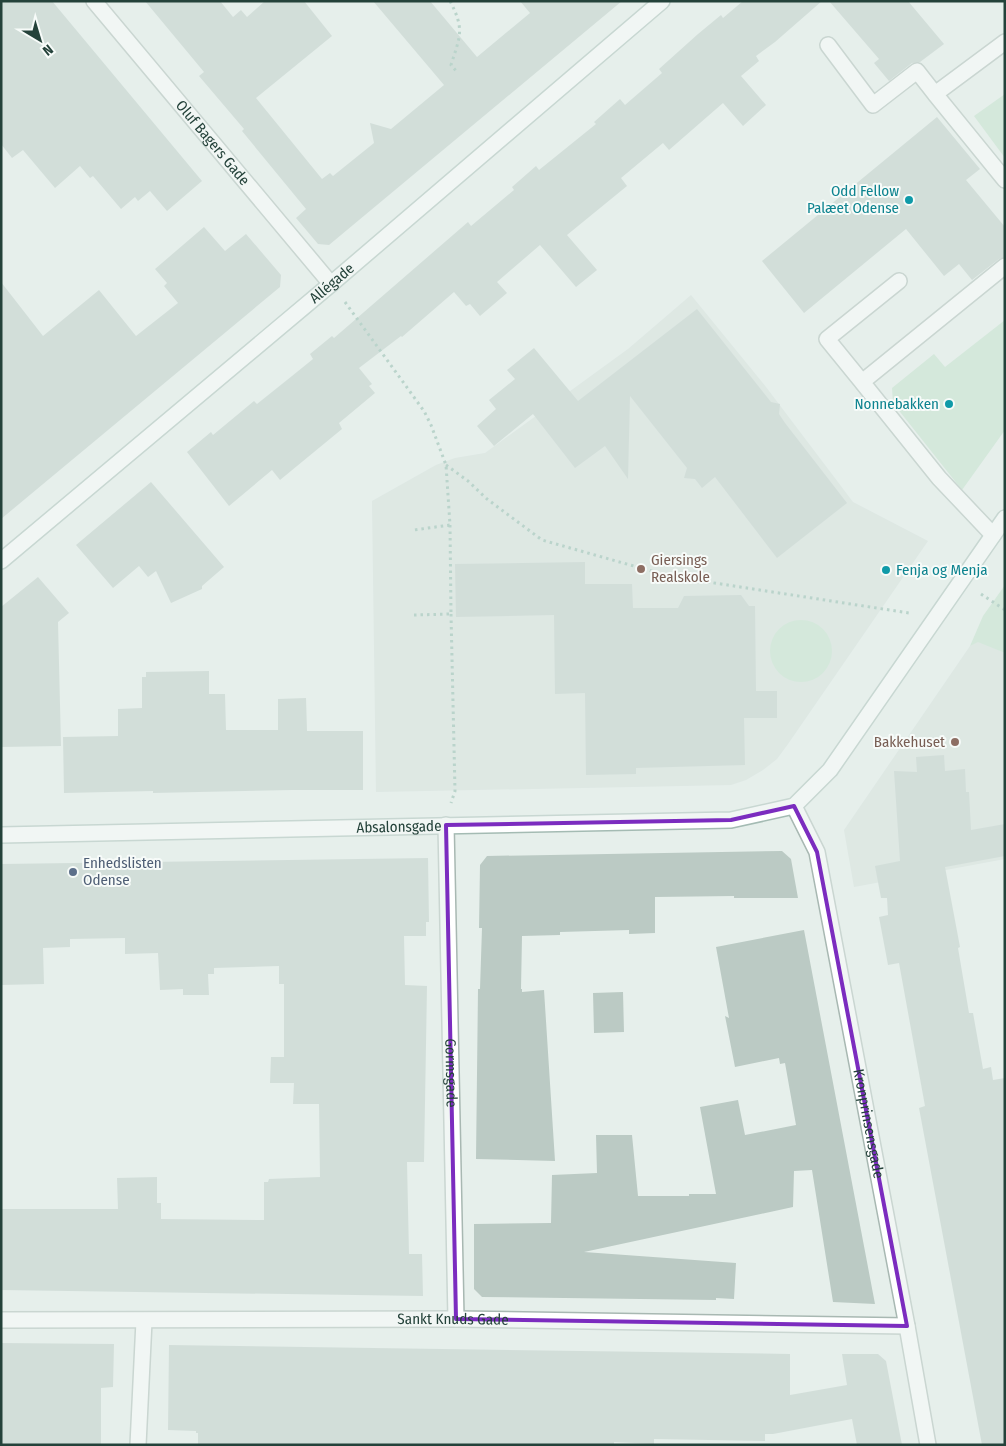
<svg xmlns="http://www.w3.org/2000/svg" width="1006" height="1446" viewBox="0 0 1006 1446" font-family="'Fira Sans Condensed',sans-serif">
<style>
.built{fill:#d4dfda}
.green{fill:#bfe0c8}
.building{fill:#bbcac4}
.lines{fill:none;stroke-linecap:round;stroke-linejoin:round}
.lane-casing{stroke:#a8b8b2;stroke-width:18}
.street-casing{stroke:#a8b8b2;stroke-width:18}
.secondary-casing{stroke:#a4bbb3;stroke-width:18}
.path{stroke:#86b3a5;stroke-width:3;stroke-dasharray:2.5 4;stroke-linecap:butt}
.lane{stroke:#fff;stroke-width:15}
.street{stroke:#fff;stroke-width:15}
.secondary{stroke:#fff;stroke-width:15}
.marked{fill:none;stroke:#7b2cbf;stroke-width:4;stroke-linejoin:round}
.culture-dot{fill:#0f9aa8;stroke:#f7fbf9;stroke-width:2}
.education-dot{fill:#8d6e63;stroke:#f7fbf9;stroke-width:2}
.service-dot{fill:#5c6f8a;stroke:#f7fbf9;stroke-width:2}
.labels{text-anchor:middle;stroke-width:4;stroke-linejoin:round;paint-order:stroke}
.street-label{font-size:15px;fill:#24423a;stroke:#f7fbf9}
.culture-label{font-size:15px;fill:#0d838f;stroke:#f7fbf9;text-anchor:end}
.education-label{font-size:15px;fill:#785e54;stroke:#f7fbf9;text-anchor:start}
.service-label{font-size:15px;fill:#4e5e75;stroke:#f7fbf9;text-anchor:start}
</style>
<rect width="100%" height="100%" fill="#e6efeb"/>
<path class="built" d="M691,295L766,387L853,502L928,541L788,744L777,759L763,770L746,780L731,785L376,792L372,501L436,465L455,458L485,453L628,349Z
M978,641L1005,653V859L854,887L844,830L970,646Z"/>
<path class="green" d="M1005,94V158L974,116Z
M1005,320V430L962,490L893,403L892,388L934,354L945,367Z
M1005,585V653L978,642L970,646L983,616Z
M770 651a31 31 0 1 1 62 0a31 31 0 1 1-62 0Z"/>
<path class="building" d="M1,1H52L202,181L167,211L150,191L138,201L135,197L121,209L93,176L90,178L80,166L55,188L23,150L12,158L1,144Z
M145,1H220L233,17L241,10L247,17L265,1H304L332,36L256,98L322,179L330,173L333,176L374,143L370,123L391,129L444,85L373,1H430L477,57L530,13L520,1H622L329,245L318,244L296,218L306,209L242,131L244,129L199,76L204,72Z
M743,1H822L775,42L756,56L759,61L741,76L766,105L743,126L723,103L669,150L663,143L621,178L627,186L567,235L597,270L576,287L540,245L497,282L507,293L480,316L470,304L466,306L454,292L402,337L401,336L359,368L372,384L369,386L375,393L339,423L342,429L280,480L272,470L229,506L187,452L211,432L213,435L254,401L257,404L292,376L313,359L310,354L332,336L334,338L468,222L471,226L514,190L512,187L536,166L539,170L596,124L594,122L620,99L625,105L662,73L659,69L698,34L721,15L723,18Z
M829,1H908L944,44L920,62L912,63L889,81L874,63L879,59Z
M937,117L980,169L966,180L1005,227V257L999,259L972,280L959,264L944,276L906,229L804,313L762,261Z
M204,227L225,251L246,234L281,275L280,287L1,519V282L43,336L99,290L136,336L178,303L164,286L167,283L155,269Z
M697,309L771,402L780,404L779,414L785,423L847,503L777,558L715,477L702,488L695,479L684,478L687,468L630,396L628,479L605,446L575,468L533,414L494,446L477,426L496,409L489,400L515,379L507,370L534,348L578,401Z
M151,482L224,567L202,586V589L171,603L156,571L148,577L139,566L113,588L76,545Z
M585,562V584H632L633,608H678L684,596L741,595L749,606H755L756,691H777V718H744L745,765L636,768V774L586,775L585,693L555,694L554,615L456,617L455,564Z
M38,577L69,613L58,622L61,746L1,747V607Z
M209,671V694H225L226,730H278V699L306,698L307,731H363V790H292L153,793V791L64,793L63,737L118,736V709L142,708V677H146V672Z
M944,755L945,771L965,769L966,792H969L971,830L1005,824V856L945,867L960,947L958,948L969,1013H973L983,1069L991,1067L993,1080L1005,1078V1445H982L919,1108L925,1106L899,963L888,965L879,917L888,915L887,898H881L875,866L900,861L894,771L917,772L916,757Z
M782,851L791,859L798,898H734V896L655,897V933L629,934V930L560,932V935L522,936L521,989H522V992L544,990L555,1161L476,1159L478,989H480L482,928H479L480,865L487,856Z
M428,858L429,922H426V936H404L405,985L427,986L424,1162H407L409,1254H422L423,1296L1,1290L2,1209H118L117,1178L157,1177V1203H161V1219L264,1220V1182H268L269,1179L320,1177L319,1104H293L294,1083H270L271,1057H284V984H279V966L214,968V974H208L209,995H183V989L160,990L158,953L125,954V938L70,939V947L43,948L44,984L1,985V864Z
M804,930L875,1304L833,1302L812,1170L794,1171L793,1207L584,1252L736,1263L734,1299L716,1298V1300L482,1297L474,1289V1224L551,1223L552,1175L597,1173L596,1135H632L638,1196H689V1194H716L700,1107L738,1100L745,1135L796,1125L785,1063L780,1064L779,1058L735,1067L725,1016L729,1018L716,947Z
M623,992L624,1032L594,1033L593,993Z
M1,1343L114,1344L113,1387L101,1388V1445H1Z
M169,1345L790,1354V1395L847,1385L842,1354H878L886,1361L902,1445H857L852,1419L773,1434H765V1441L654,1439V1444L614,1442V1445H198V1433H196V1431L168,1430Z"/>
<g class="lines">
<defs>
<path id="lane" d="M1005,42L935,94L1005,180
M828,45L873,105L917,71L935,94
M862,382L827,339L899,281
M993,535L939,478L862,382L1005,266
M138,1445L144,1321"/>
<g id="street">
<path id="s1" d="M94,1L331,284"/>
<path id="s2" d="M794,806L817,852L907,1326L928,1445"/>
<path id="s3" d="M446,825L456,1319"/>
<path id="s4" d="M1,1320L456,1319L907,1326"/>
</g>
<g id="secondary">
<path id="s5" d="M1,561L331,284L662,1"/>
<path id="s6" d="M1,835L731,820L794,806L830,770L1005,518"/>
</g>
</defs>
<use href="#lane" class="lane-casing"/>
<use href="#street" class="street-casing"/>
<use href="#secondary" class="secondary-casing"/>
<path class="path" d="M450,1C465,30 460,36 451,65L458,73
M345,302L424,411L431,425L446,465L450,525L414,530
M446,465L468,481L487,499L542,540L669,576L909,613
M981,594L1005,610
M451,614L455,791L451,803
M414,615L451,614L450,525"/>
<use href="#lane" class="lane"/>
<use href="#street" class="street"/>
<use href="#secondary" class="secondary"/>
</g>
<path d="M0 0H1006V1446H0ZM794,806L817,852L907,1326L456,1319L446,825L731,820Z" fill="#e6efeb" fill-opacity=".55" fill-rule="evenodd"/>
<path class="marked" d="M794,806L817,852L907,1326L456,1319L446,825L731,820Z"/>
<g class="culture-dot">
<circle cx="909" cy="200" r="5"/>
<circle cx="949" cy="404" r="5"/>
<circle cx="886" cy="570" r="5"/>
</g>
<g class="education-dot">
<circle cx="641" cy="569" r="5"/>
<circle cx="955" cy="742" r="5"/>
</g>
<circle class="service-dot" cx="73" cy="872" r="5"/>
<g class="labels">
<g class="street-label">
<text dy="5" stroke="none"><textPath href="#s1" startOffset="185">Oluf Bagers Gade</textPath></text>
<text dy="5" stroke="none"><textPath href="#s5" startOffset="432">Allégade</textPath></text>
<text dy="5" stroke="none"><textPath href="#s6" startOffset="398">Absalonsgade</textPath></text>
<text dy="5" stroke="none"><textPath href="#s3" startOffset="248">Gormsgade</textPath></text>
<text dy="5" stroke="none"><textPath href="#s2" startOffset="328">Kronprinsensgade</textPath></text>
<text dy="5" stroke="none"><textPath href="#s4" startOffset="452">Sankt Knuds Gade</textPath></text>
</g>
<g class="culture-label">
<text x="899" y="196">Odd Fellow<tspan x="899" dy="17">Palæet Odense</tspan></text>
<text x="939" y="409">Nonnebakken</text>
<text x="896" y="575" text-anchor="start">Fenja og Menja</text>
</g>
<g class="education-label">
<text x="651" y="565">Giersings<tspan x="651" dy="17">Realskole</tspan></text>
<text x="945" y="747" text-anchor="end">Bakkehuset</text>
</g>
<g class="service-label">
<text x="83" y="868">Enhedslisten<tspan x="83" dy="17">Odense</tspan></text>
</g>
</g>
<rect width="1006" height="1446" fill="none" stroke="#24423a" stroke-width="5"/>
<g transform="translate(40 40) rotate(142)" stroke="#f7fbf9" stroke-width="4" paint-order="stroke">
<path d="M0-4L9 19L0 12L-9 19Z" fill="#24423a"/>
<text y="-8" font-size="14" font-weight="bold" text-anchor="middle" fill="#24423a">N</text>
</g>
</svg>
